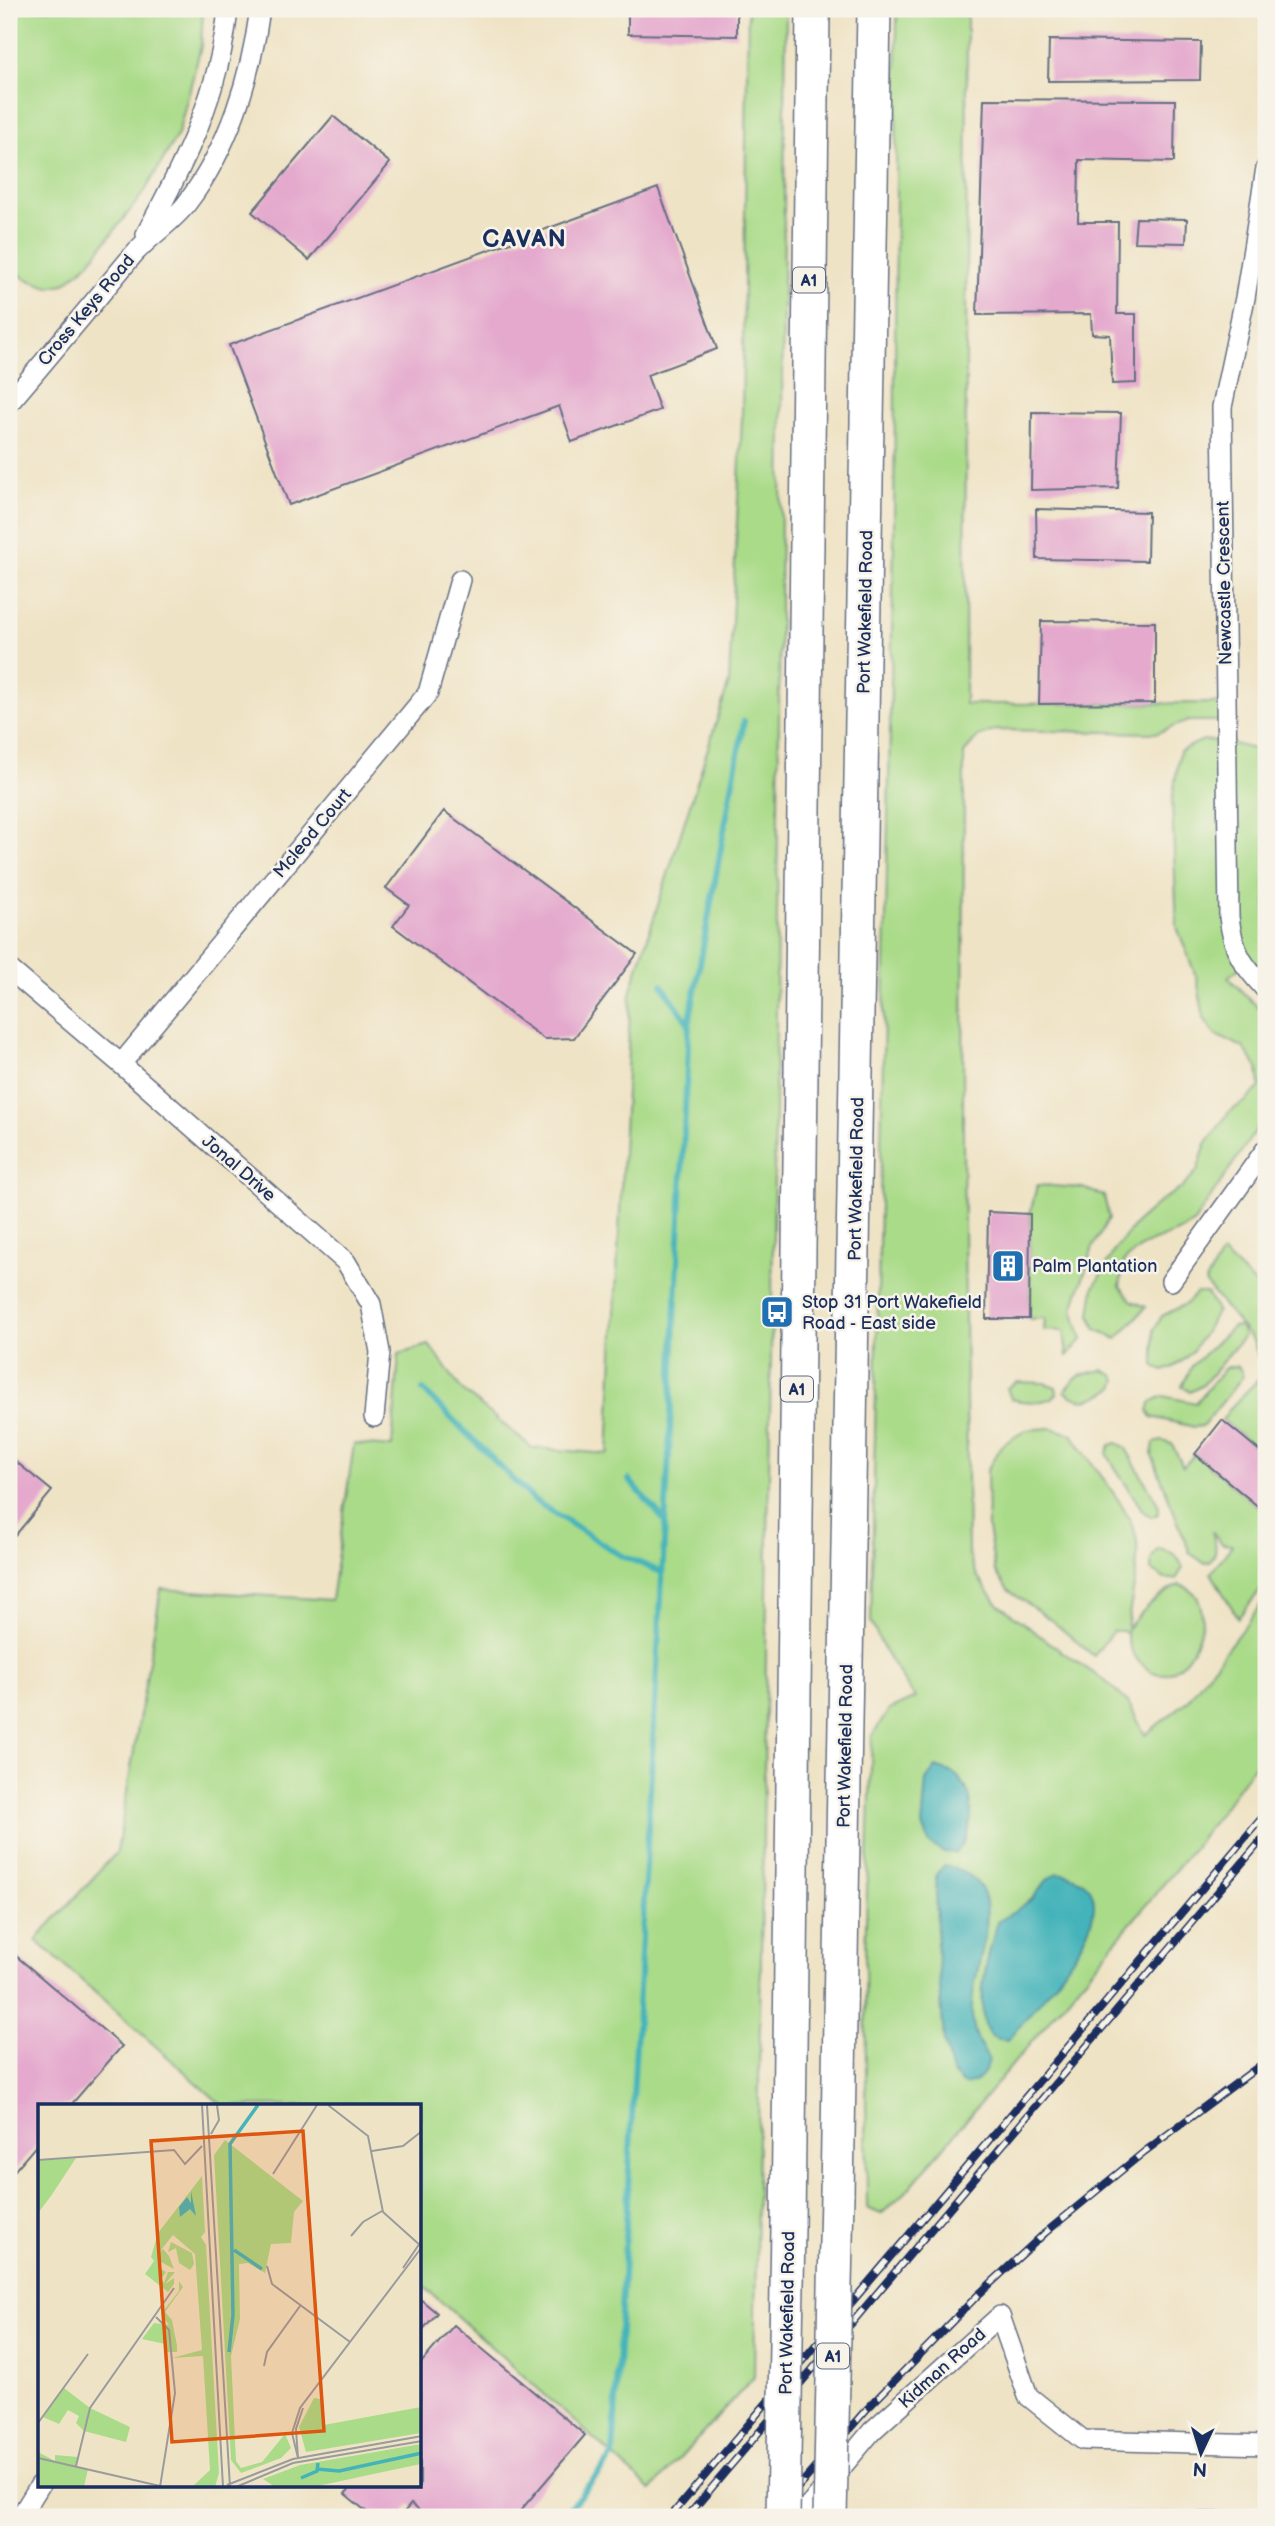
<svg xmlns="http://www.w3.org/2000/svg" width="1275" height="2526" viewBox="0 0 1275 2526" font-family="'Balsamiq Sans',sans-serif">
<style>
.green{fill:#aadb89;stroke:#628574;stroke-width:2}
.water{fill:#44b4ba;stroke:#30728c;stroke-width:2}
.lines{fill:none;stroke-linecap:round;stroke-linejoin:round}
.stream{stroke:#44b4ba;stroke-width:6}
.building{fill:#e4a9cd}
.street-casing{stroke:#656e82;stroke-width:22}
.highway-casing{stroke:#656e82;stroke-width:36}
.street{stroke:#fff;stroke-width:19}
.highway{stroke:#fff;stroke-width:33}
.rail-casing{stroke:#1b2f5e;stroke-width:8}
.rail{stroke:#f7f3e8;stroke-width:5;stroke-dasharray:16;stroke-linecap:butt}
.highway-bridge-casing{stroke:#656e82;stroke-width:36;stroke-linecap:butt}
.highway-bridge{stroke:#fff;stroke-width:33}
.labels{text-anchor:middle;stroke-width:5;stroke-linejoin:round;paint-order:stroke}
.shield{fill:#f7f3e8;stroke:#5d6a87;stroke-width:2}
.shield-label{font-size:16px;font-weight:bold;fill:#1b2f5e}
.street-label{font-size:18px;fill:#1b2f5e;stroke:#f7f3e8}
.poi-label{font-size:18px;fill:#1b2f5e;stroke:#f7f3e8;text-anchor:start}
.district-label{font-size:24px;font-weight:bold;letter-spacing:2px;fill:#1b2f5e;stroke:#f7f3e8}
.inset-river{fill:none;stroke:#44b4ba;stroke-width:3.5}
.inset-road{fill:none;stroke:#9a9b9c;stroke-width:2}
.view{fill:#de5710;fill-opacity:0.15;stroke:#de5710;stroke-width:3.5}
.inset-edge{fill:none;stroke:#1b2f5e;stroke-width:3.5}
</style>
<rect width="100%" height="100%" fill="#f7f3e8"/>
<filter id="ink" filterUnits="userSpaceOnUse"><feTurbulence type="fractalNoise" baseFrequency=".0143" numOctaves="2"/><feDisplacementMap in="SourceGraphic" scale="14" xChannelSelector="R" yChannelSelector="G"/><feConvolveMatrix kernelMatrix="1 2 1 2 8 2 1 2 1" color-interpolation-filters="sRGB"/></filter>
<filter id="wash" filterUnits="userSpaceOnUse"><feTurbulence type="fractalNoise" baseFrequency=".00686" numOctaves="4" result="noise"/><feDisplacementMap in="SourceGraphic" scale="28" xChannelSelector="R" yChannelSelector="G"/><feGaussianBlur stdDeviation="1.57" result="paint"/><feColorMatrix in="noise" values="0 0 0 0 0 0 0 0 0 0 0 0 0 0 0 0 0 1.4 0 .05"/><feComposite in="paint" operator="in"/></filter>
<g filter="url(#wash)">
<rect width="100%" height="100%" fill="#efe3c5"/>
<path class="green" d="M9,9H203L201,46L178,134L145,191L89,263L64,284L49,287L26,279L12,270L9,234Z
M748,9H786L775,1116L754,2377L651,2490L420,2283V2106H223L36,1940L117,1852L161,1589L331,1600L354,1444L392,1447L399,1354L429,1345L463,1391L532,1448L608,1454L631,990L729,682L742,420Z
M897,9H967L965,704L1226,703V721H1188L1157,733L996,730L978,737L964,753L963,1146L968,1553L978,1578L997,1603L1048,1642L1105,1681L1128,1702L1145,1735L1186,1702L1266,1598V1750L1192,1850L906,2192L881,2214L867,2208L865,1955L872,1736L889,1710L915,1698L885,1652L871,1622L894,542Z
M1203,740L1226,742L1261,751L1266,796V971L1253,961L1243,965L1228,977L1251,1001L1266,1013V1115L1194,1222L1182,1230L1142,1246L1124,1261L1120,1286L1132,1301L1146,1307L1117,1339L1096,1329L1090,1315L1094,1287L1115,1249L1139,1220L1163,1199L1182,1188L1197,1171L1206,1144L1229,1112L1246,1101L1260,1087L1258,1068L1243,1047L1215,1035L1204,1018L1197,979L1177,927L1172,801L1180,751Z
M1037,1185L1083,1188L1104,1196L1109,1218L1093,1247L1073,1309L1082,1340L1067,1356L1064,1331L1044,1330L1045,1318L1029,1319L1030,1214Z
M1222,1253L1266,1294V1365L1259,1360L1254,1342L1205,1283Z
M1197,1293H1207L1217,1311C1203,1335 1191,1363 1163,1371L1154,1365V1330L1162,1316L1186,1304Z
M1240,1326L1244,1336L1203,1385L1190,1392L1182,1386L1192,1366L1232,1327Z
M1233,1366L1239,1367L1243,1376L1203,1426L1194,1427L1152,1417L1148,1411L1151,1402L1163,1396L1196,1403L1225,1368Z
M1103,1370L1113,1375L1117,1380L1114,1388C1095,1398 1083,1407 1065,1391C1073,1375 1086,1373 1103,1370Z
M1266,1372V1456L1222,1420L1233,1405Z
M1017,1382L1044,1383L1056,1387L1057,1394C1046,1404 1026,1403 1011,1399L1007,1388Z
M1050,1428L1072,1434C1089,1463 1128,1505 1136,1536C1141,1560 1130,1604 1127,1629C1144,1609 1154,1598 1179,1585C1230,1596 1185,1699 1146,1668C1132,1656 1129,1648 1126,1631H1113L1094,1656L1051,1620L1008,1590L995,1571L988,1528L987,1470L1002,1445L1026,1430Z
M1162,1441L1172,1444L1183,1467L1195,1454L1260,1508L1266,1501V1583L1238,1618L1211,1573L1232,1545L1222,1544L1212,1531C1215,1544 1219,1550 1210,1562L1204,1563L1190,1553L1152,1455L1154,1443Z
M1117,1443L1125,1447L1159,1506L1158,1514L1151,1517L1143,1511L1111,1461L1107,1453L1110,1445Z
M1158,1549C1172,1551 1178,1555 1183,1568L1176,1579H1165L1151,1570V1559Z"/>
<path class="water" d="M936,1767C942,1770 952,1771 957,1776C978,1796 974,1832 956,1853L943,1852L930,1844L922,1826L926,1780Z
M944,1866C1022,1879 969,1965 972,2014C973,2032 979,2045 989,2060C985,2075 980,2082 964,2085L952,2073L944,2042L937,1945L936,1874Z
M1057,1873C1154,1885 1033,2008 1008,2040C1001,2039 993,2040 988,2032C974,2007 989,1947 998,1922L1032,1899L1048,1879Z"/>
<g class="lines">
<path class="stream" d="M662,985L689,1024
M423,1390L534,1500L620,1555L661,1572
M629,1480L664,1520
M562,2517L613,2456L669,1453L689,1024L744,721"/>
</g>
<g id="blocks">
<path class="building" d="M628,9H737V36L628,34Z
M1049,40L1201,42L1200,80L1048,81Z
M984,99L1175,100L1174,162L1079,160L1078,222H1118L1117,314H1136V383L1112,384L1110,335L1092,334L1091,314L977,315Z
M333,116L390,163L309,260L252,212Z
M658,188L717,349L647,375L660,410L572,442L559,406L289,505L229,345Z
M1136,218L1187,219L1186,243L1134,242Z
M1032,412L1121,413L1118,488L1031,490Z
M1036,509L1148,512L1147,561L1037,559Z
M1041,621L1155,622V703L1039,704Z
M444,811L637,954L574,1038L544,1039L393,926L409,905L386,888Z
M988,1212L1030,1214L1029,1319H986Z
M1222,1420L1266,1456V1501L1260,1508L1195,1454Z
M9,1456L52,1491L9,1543Z
M9,1950L122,2046L70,2106H40V2141L9,2177Z
M420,2299L437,2313L420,2333Z
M454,2325L585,2435L515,2517H427L411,2504L400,2517H373L345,2494L352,2486H420V2364Z
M989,2512H1266V2517H989Z"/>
</g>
</g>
<g filter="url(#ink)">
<use href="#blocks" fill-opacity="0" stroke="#656e82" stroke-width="2"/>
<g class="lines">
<defs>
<path id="street" d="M1266,168L1245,298L1222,407L1229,917C1233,952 1243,965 1266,990
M146,234C185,162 220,92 228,9
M9,403C51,354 92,304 133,255C149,236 172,223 187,203C229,148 251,76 260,9
M9,969L121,1064L346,1262L371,1304L380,1352L374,1417
M121,1064L428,693L460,580
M1171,1281L1266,1149
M20,2517L40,2485
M800,2517L872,2431L1000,2316L1028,2396L1083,2440L1266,2445"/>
<path id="highway" d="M837,2195L874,9
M788,2227L813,9"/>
</defs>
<use href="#street" class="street-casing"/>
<use href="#highway" class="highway-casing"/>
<use href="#street" class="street"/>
<use href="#highway" class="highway"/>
<defs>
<path id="rail" d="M670,2517L1266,1813
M687,2517L1266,1835
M772,2517L865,2411L977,2296L1045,2233L1144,2152L1266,2061"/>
</defs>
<use href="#rail" class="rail-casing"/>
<use href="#rail" class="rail"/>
<defs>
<path id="highway-bridge" d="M783,2517L788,2227
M830,2517L837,2195"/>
</defs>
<use href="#highway-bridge" class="highway-bridge-casing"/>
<use href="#highway-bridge" class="highway-bridge"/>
</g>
</g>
<defs>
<symbol id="building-square" viewBox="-11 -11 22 22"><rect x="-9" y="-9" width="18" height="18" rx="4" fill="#1f6fb2" stroke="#f7f3e8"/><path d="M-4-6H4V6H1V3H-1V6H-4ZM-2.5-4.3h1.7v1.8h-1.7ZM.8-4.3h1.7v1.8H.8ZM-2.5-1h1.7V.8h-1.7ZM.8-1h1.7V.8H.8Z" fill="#fff"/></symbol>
<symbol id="bus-square" viewBox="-11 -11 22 22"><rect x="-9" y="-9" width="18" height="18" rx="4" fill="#1f6fb2" stroke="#f7f3e8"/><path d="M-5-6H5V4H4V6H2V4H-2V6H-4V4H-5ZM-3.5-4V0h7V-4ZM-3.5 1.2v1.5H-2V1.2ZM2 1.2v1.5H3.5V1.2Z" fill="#fff"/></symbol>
</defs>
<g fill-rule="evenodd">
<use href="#building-square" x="989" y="1247" width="38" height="38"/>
<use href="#bus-square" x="758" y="1293" width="38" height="38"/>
</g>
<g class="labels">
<g class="shield">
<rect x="793" y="267.5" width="32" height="25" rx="5"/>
<rect x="781" y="1376.5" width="32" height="25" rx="5"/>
<rect x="817" y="2343.5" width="32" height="25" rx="5"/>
</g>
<g class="shield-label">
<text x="809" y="286">A1</text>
<text x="797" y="1395">A1</text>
<text x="833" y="2362">A1</text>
</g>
<g class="street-label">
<text transform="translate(86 310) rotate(-50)" y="6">Cross Keys Road</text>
<text transform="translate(1224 583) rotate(-91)" y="6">Newcastle Crescent</text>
<text transform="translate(865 612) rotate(-89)" y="6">Port Wakefield Road</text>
<text transform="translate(312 833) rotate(-50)" y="6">Mcleod Court</text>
<text transform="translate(239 1168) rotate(41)" y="6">Jonal Drive</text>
<text transform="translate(856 1179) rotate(-89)" y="6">Port Wakefield Road</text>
<text transform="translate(845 1746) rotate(-89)" y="6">Port Wakefield Road</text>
<text transform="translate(787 2313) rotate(-89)" y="6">Port Wakefield Road</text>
<text transform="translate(942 2368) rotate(-42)" y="6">Kidman Road</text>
</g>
<g class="poi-label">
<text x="1032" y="1272">Palm Plantation</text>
<text x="802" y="1308">Stop 31 Port Wakefield<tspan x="802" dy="21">Road - East side</tspan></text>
</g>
<g class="district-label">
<text x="525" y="247">CAVAN</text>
</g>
</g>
<g transform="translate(38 2104)">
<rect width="383" height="383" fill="#efe3c5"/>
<path d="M187,36L265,97L256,108L253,139L233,140L227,169L210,159L201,160L202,215L193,252L198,357L203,364L224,358L247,330L253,344L243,354L203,369L193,356L176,51ZM38,54L13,92L0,109V56ZM164,72L167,128L163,133L168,141L181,369L177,383H154L172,366L165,252L134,254L164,246L157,150L135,131L119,151L125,145L131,152L136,165L123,158L120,163L128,168L123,175L126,179L130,168H137L127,180L136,174V180L130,188L107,170L116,157L113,153L120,129ZM133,138L154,149L156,160L152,166L141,159L138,144L130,148ZM141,177L145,183L127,208L134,216L139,242V248H129L127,240L104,235L116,219L131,221L123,210L141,187ZM26,284L52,304L92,323L88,338L46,327L38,319L41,312L30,306L21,320L5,313ZM276,294L282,295L286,321L383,303V329L268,348L261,323ZM383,340V360L340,369L275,383H237L225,375L262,361ZM0,348L17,357V351L40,353L38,362L50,365L46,383H0Z" fill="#aadb89"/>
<path d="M153,87L158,112L152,105L142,113L141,103L149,93L153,99Z" fill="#44b4ba"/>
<path class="inset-river" d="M196,146L224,165M191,248L195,211L192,40L220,1M279,365L301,367L384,349M263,374L279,367L280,359"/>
<path class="inset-road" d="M164,1L185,383M169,1L192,383M290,1L330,32L345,108L384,143M173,30L181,16L179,1M334,47L365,42L384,27M0,56L136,46L147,60L164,42M235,70L279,1M313,132L325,118L344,107M229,162L234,180L312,238M365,164L384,136M118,213L131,226L137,289L122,383M226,262L229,248L262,202M0,319L50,250M0,354L122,382M260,354L254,329L262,304L384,143M260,354L258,325L265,304M38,362L52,304L136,184M189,381L255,355L384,332M198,383L255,359L384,337"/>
<path class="view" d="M265,27L286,327L134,338L113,37Z"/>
<rect width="383" height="383" class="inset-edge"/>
</g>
<rect width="1275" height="2526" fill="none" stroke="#f7f3e8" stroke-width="35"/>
<g transform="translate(1201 2453) rotate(184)" stroke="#f7f3e8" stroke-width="5" paint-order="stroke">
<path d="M0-5L12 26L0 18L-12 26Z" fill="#1b2f5e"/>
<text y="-10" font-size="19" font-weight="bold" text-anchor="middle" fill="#1b2f5e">N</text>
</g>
</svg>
